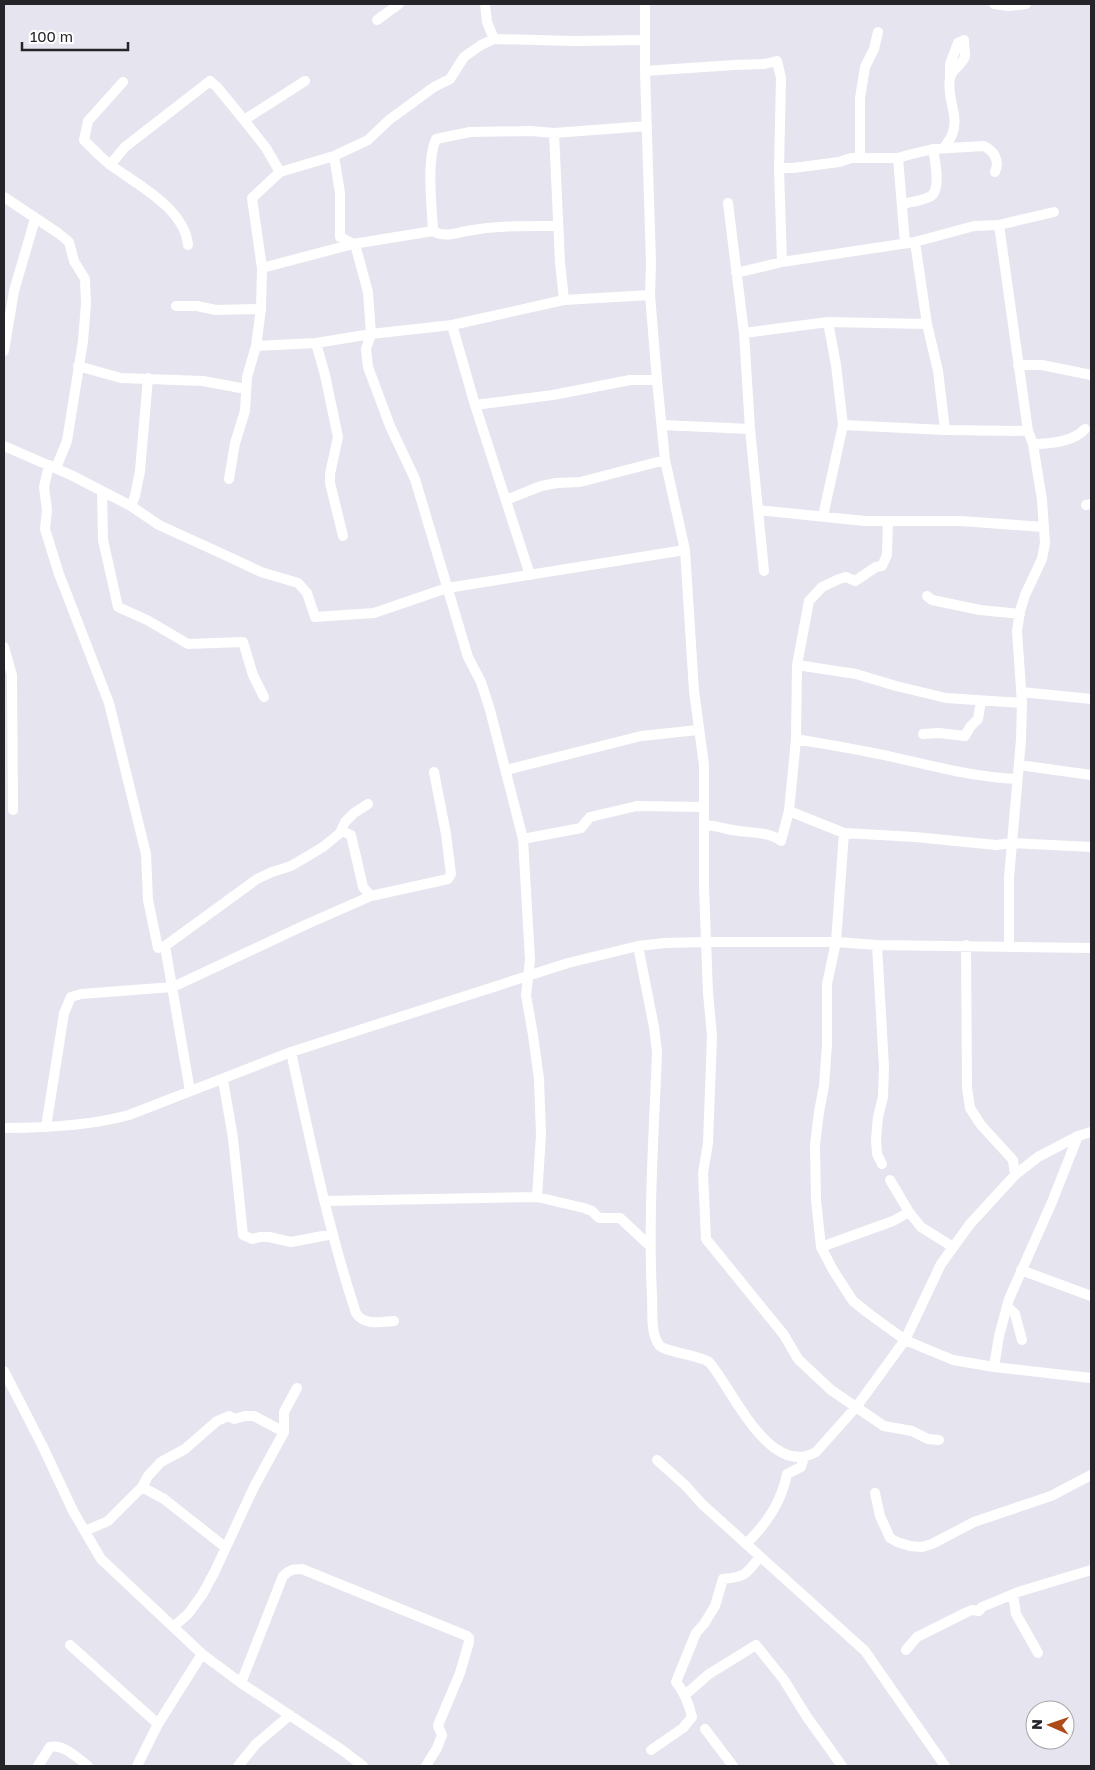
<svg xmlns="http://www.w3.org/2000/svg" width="1095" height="1770" viewBox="0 0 1095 1770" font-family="'Golos Text',sans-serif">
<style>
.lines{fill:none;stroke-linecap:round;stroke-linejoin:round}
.minor{stroke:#fff;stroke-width:10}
</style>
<rect width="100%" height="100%" fill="#e6e4ee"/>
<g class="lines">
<path class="minor" d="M485,4L487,22L494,39
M645,4V71L651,263L650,295L657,380L665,460L685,550L694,691L704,765V887L708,993L712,1036L708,1143L703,1173L706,1239L784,1335L798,1359L831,1390L884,1426L912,1431L928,1439L939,1440
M994,4L1008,6L1026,4
M377,20L399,4
M645,71L734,65L764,64L777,61L781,78L779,168L782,262
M305,81L244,120L266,148L280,172L334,156L368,140L389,120L434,87L450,79L464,57L481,45L494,39L575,41L645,40
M123,82L88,121L84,140C93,149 102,159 112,166C138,185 185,209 188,245
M554,133L560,262L564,300
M944,148C946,144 950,140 952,135C960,116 946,98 950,78C952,68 963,65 965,56C965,51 964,45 964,40L958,43L950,64V78
M334,156L340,193V237L353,244L356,248L368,292L371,334L366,349L368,367L390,426L415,479L468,657L481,682L490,710L523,839L530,960L526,995L533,1035L539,1079L541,1135L537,1197
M860,157V98L865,67L874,49L878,32
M898,158L905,243
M110,165L125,147L210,81L217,87L244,120
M779,168H793L839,162L851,158H898L908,155L933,149L984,146C994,151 1000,161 995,172
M4,197L58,233L69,242L74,261L85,279L86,304L83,341L67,441L56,468
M728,203L744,333L750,429L764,571
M902,204C910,202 921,201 929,197C942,192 935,161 933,149
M999,225L1028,431L1033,444L1042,500L1045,543L1042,559L1025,595L1020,611L1017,631L1022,703L1021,740L1009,878V946
M433,231C432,207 426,161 436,139L470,132L531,131L554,133L647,126
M915,242L974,226L999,225L1054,212
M262,268L353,244L433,231C444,238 455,233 467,231C497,225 528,226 558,226
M736,273L782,262L915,242L927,324L938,371L945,430
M176,306H197L216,310L261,309
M452,325L475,405L530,575
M744,333L828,322L927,324
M316,343L325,375L338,437L330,474V483L343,536
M256,346L316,343L371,334L452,325L564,300L650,295
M4,351L14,291L35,219
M1018,365H1042L1091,375
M78,366L121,378L203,381L246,389
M475,405L553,395L630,380H657
M662,425L750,429
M843,425L945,430L1028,431
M1033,444C1051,444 1073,442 1085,429
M4,446L71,475L131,506L159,525L227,556L261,572L298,583L307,593L315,617L374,613L447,588L685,550
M49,465L44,487L47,510L45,529L59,574L109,703L146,854L148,900L158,948
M229,479L235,443L245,411L247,377L256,346L261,309L262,268L252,198L280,172
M102,491L103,540L118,607L147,620L188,644L243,642L253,675L264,697
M506,500L541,486L557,483L580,482L665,460
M1086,505L1091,504
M131,506L135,496L140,471L148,378
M758,510L865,521H961L1044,527
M823,516L843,425L836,365L828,322
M927,596L932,600L980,610L1020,614
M4,647L12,675L13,810
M797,665L856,674L896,686L946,698L1022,703
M1021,692L1091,699
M923,734L939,733L965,736L970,727L978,719L981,701
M796,739C829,745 863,750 897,758C937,767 974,777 1017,779
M1019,765L1091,775
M506,770L641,736L698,730
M789,811L844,833L915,837L996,845L1012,843L1091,847
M704,825C716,825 726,830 739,831C752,833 770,832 781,841L789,811L796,739L797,665L809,601L822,587L839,579L846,577L855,581L876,567L882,566L887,555L888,521
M342,829L344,832L351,835L363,887L371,896
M844,833L836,942L827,984V1044L824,1086L819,1112L815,1145L816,1200L821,1247L833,1270L853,1301L868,1313L905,1340L953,1360L994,1367L1091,1378
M523,839L581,828L590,817L637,806L704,807
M877,945L884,1067L883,1097L878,1117L876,1139L877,1154L882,1164
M966,945L967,1088L970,1108L981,1125L1013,1160L1015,1175
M638,946L654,1027L657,1052C654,1133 648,1215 652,1296C653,1311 650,1332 659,1345C665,1352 698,1355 709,1362C732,1388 769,1479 816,1452L857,1406L905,1340L941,1264L970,1224L1015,1175L1038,1157L1078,1136L1091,1132
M291,1052C310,1140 328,1228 356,1313C364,1326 381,1322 394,1321
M223,1080L233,1138L243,1235L252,1239L260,1237H269L291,1242L333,1234
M190,1091L165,946L257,879L272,872L291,866L323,847L340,833L345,822L354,813L368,804
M46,1127L64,1013L71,997L81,994L173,987L305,925L371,896L448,879L451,874L446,834L434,772
M4,1128C46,1128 89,1126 129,1115L291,1052L568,963L638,946L665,943L707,942H836L877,945L1091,948
M890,1180L909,1212L921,1227L953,1247
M325,1201L537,1197L584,1208L592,1211L599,1218H620L650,1246
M821,1247L893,1221L909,1212
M1021,1270L1091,1296
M1007,1306L1015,1314L1022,1340
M994,1367L999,1336L1009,1299L1052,1202L1078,1136
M4,1371L42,1445L73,1511L101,1559L202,1654L241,1683L342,1750L363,1766
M657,1460L685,1485L702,1504L865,1651L945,1766
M142,1487L148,1476L161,1462L185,1449L217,1421L229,1416L234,1419L245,1416H254L284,1432
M875,1493L880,1516L890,1538L897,1542L910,1546L922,1547L932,1544L974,1522L1051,1496L1091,1475
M85,1531L108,1521L142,1487L164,1499L225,1547
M746,1544C767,1523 781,1503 787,1474L801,1467L804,1457
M1013,1594L1016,1614L1038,1653
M173,1627L188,1614L202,1595L214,1573L254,1487L284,1432V1412L297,1388
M70,1645L158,1724
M906,1650L917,1637L965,1613L972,1610L979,1611L982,1607L1018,1592L1091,1570
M241,1683L283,1576C289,1570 293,1569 302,1569L467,1636L469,1638V1642L460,1673L439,1723L438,1726L442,1735L437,1748L426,1766
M685,1695L709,1674L756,1645L784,1680L807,1717L842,1766
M705,1729L733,1766
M651,1750L683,1728L692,1717C689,1704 685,1693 676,1682L696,1633L704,1624L715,1606L723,1579C744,1577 746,1575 758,1559
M38,1766L50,1747C64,1744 77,1758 88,1766
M137,1766L158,1724L202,1654
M238,1766L256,1744L290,1715"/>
</g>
<rect width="1095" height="1770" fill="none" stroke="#252428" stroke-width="10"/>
<g transform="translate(1050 1725) rotate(272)"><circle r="24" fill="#ffffff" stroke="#a8a7a9"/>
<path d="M0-4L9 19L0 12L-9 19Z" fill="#ae4918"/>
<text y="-8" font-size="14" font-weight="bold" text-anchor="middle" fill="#252428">N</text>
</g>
<path d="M22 42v8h106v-8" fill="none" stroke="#252428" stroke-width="2.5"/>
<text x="30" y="42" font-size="15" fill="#252428" stroke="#ffffff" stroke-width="4" paint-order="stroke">100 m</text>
</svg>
